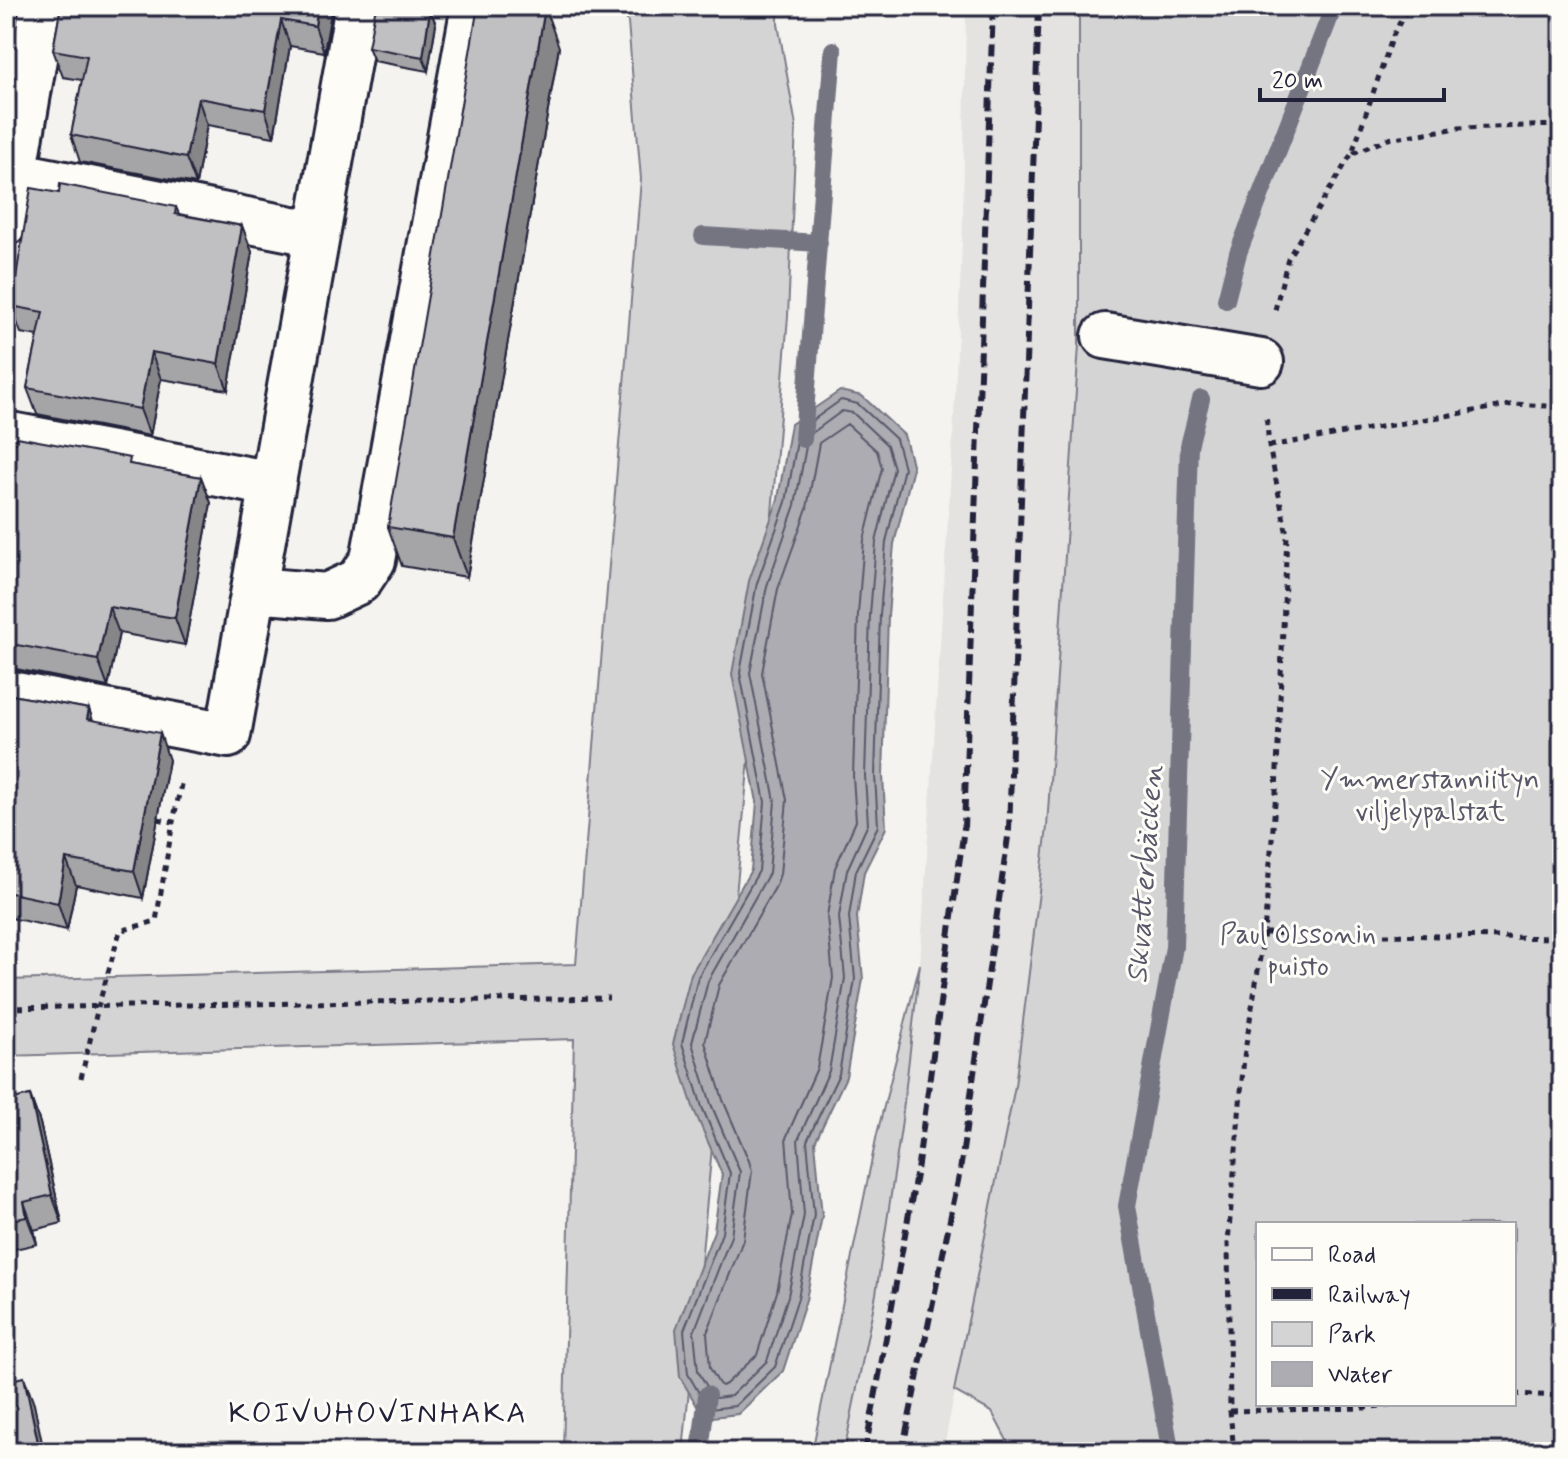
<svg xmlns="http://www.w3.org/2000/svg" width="1568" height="1458" viewBox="0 0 1568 1458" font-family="Mynerve,sans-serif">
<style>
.built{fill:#e4e3e2}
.green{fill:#d5d4d5;stroke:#7c7b88;stroke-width:2;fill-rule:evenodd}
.water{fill:#acacb2;stroke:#757582;stroke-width:2}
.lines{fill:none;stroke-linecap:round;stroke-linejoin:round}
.shore{stroke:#59596b;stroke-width:2}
.stream{stroke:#757582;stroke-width:18}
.minor-casing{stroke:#22223b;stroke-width:50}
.path{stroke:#22223b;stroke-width:5;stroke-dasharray:6 6;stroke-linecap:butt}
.minor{stroke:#fdfcf7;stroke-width:44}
.rail{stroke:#22223b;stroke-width:6;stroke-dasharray:12 6;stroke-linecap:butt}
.wall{fill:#a5a4a7;stroke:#22223b;stroke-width:2}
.shaded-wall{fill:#868688;stroke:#22223b;stroke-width:2}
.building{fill:#c0bfc2;stroke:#22223b;stroke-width:2}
.labels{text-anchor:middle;stroke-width:6;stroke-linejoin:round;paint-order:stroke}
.park-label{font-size:28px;fill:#585769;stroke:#fdfcf7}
.water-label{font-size:30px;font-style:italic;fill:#59596b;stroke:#fdfcf7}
.neighbourhood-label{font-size:30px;letter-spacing:2px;fill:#22223b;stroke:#fdfcf7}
</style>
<rect width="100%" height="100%" fill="#f4f3ef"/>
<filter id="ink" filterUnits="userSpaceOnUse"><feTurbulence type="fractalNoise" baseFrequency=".0125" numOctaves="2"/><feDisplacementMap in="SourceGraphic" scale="16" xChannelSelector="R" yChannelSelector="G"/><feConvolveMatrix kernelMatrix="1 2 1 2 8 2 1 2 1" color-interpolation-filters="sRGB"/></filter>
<g filter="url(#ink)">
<path class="built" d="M966,6H1079V345L1047,827L1015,1086L943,1452H844L876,1294L901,1128L920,964L953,438L963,221Z"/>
<path class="green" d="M621,6H778V24L796,126L788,316L770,538L683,1452H563L574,1039L6,1056V980L576,964L641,179L628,22Z
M1079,6H1562V1452H1013L992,1412L954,1391L1015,1086L1047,827L1079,345ZM1258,1224H1514V1404H1258Z
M920,964L901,1128L876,1294L844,1452H812L877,1134Z"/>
<path class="water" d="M840,391L862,396L904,435L913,468L894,544L888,616L883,776L886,828L864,872L857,917L863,979L846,1077L815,1142L822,1216L806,1300L783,1371L738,1414L704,1418L680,1377L676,1329L714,1231L722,1174L694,1110L673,1044L691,974L751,870L757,802L732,674L749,581L778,499L791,424Z"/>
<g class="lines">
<path class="shore" d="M841,400L858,404L896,439L904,468L886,542L880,615L875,776L878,826L856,871L849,917L855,979L839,1074L807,1141L814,1215L798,1298L775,1367L735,1406L710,1409L707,1407L688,1374L684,1330L722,1233L730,1173L702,1107L682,1043L698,977L759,871L765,802L740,673L757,583L786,502L799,430Z
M842,411L853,413L887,445L894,468L876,542L870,615L865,776L868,824L847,870L839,917L845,978L829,1071L798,1140L804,1215L788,1296L767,1361L731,1396L716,1398L713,1397L698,1371L694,1332L731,1236L740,1172L711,1104L692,1043L708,981L769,873L775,801L750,673L767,586L795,505L808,436Z
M847,424L877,451L882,468L864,540L858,614L853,776L856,821L835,868L827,916L833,978L817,1068L786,1138L792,1214L777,1292L757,1355L726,1384L722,1386L719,1384L710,1368L707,1333L743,1240L752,1171L749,1161L723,1100L705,1042L719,985L776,886L780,874L787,800L762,673L778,589L807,508L819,443Z"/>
<path class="stream" d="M703,236L819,243
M1226,300L1238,253L1334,6
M803,439L833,50
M1169,1443L1127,1206L1174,947L1189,446L1201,399
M700,1452L707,1395"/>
<defs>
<path id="minor" d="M14,174L317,234
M6,222L43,6
M1105,336L1261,362
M6,434L272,484
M254,590L327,596L359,581L373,560L474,6
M6,693L228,735L358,6"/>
</defs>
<use href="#minor" class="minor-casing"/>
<path class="path" d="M1353,153L1388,139L1458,128L1562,125
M1275,310L1288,258L1352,153L1393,36L1408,6
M1269,446L1515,404L1562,407
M158,819L173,822L182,780
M1264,933L1562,938
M6,1008L609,998
M81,1078L98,1007L120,931L156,921L173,822
M1514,1394L1562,1396
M1230,1411L1364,1408L1396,1404
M1234,1452L1230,1411L1228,1242L1244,1057L1264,933L1276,792L1287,535L1269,446L1266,414"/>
<use href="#minor" class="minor"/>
<path class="rail" d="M865,1452L918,1164L964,828L993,6
M902,1452L960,1171L1009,830L1039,6"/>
</g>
<path class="wall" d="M61,6H332V7L324,52L290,46L274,137L207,125L196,184L80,162L71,135L82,80L63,77L53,50Z
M430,10L436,24L428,71L374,61L368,47Z
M559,47L467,577L402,566L388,527Z
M176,207L179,214L242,226L252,252L228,390L161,379L150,436L37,414L27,388L38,336L21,333L11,306Z
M6,442L201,477L211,503L185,645L119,633L108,687L11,668L6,669Z
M6,694L89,709L93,721L169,760L143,898L76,885L67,930L6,917Z
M30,1095L40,1123L62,1223L34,1230L37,1244L6,1251V1101Z"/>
<path class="shaded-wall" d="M318,6L332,7L324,52L315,26Z
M545,8L559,47L467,577L453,538Z
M430,10L436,24L428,71L423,57Z
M281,20L290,46L274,137L265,110Z
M198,98L207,125L196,184L186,158Z
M242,226L252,252L228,390L218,364Z
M151,352L161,379L150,436L140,409Z
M201,477L211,503L185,645L175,618Z
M109,607L119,633L108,687L98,660Z
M89,709L98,736L87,719Z
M160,733L169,760L143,898L134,871Z
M66,859L76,885L67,930L58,903Z
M30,1095L40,1123L62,1223L52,1195Z
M24,1202L34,1230L37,1244L27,1217Z
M24,1377L34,1404L44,1452H40Z"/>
<path class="building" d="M61,6H318L315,26L281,20L265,110L198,98L186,158L71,135L87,56L53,50Z
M376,6H409L430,10L423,57L368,47Z
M478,6H531L545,8L453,538L388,527Z
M60,184L176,207L175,214L242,226L218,364L151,352L140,409L27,388L43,312L11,306L31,188L59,193Z
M17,437L130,458L129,464L201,477L175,618L109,607L98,660L6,643V442L16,443Z
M6,694L89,709L87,719L160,733L134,871L66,859L58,903L6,892Z
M30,1095L52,1195L24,1202L27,1217L6,1221V1101Z
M24,1377L40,1452H6V1381Z"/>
</g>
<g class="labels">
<g class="park-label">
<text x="1430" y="788">Ymmerstanniityn<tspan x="1430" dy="32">viljelypalstat</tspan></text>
<text x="1298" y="943">Paul Olssonin<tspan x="1298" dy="32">puisto</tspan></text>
</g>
<g class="water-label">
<text transform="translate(1144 874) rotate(-86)" y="10">Skvatterbäcken</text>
</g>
<g class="neighbourhood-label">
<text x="378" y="1422">KOIVUHOVINHAKA</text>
</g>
</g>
<rect width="1568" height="1458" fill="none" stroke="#fdfcf7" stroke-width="32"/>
<rect x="16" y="16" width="1536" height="1426" fill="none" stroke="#22223b" stroke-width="3" filter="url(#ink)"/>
<rect x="1256" y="1222" width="260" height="184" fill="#fdfcf7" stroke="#a5a5ac" stroke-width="2"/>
<rect x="1272" y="1248" width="40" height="12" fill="#fdfcf7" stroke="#a5a5ac" stroke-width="2"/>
<text x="1328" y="1262" font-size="24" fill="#22223b">Road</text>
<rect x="1272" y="1288" width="40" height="12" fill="#22223b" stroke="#a5a5ac" stroke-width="2"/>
<text x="1328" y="1302" font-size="24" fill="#22223b">Railway</text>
<rect x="1272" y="1322" width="40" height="24" fill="#d5d4d5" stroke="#a5a5ac" stroke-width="2"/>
<text x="1328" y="1342" font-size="24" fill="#22223b">Park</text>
<rect x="1272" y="1362" width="40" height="24" fill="#acacb2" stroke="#a5a5ac" stroke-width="2"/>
<text x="1328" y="1382" font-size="24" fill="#22223b">Water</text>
<path d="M1260 88v12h184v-12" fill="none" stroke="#22223b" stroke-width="4"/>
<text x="1272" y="88" font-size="24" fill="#22223b" stroke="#fdfcf7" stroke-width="6" paint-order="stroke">20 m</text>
</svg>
